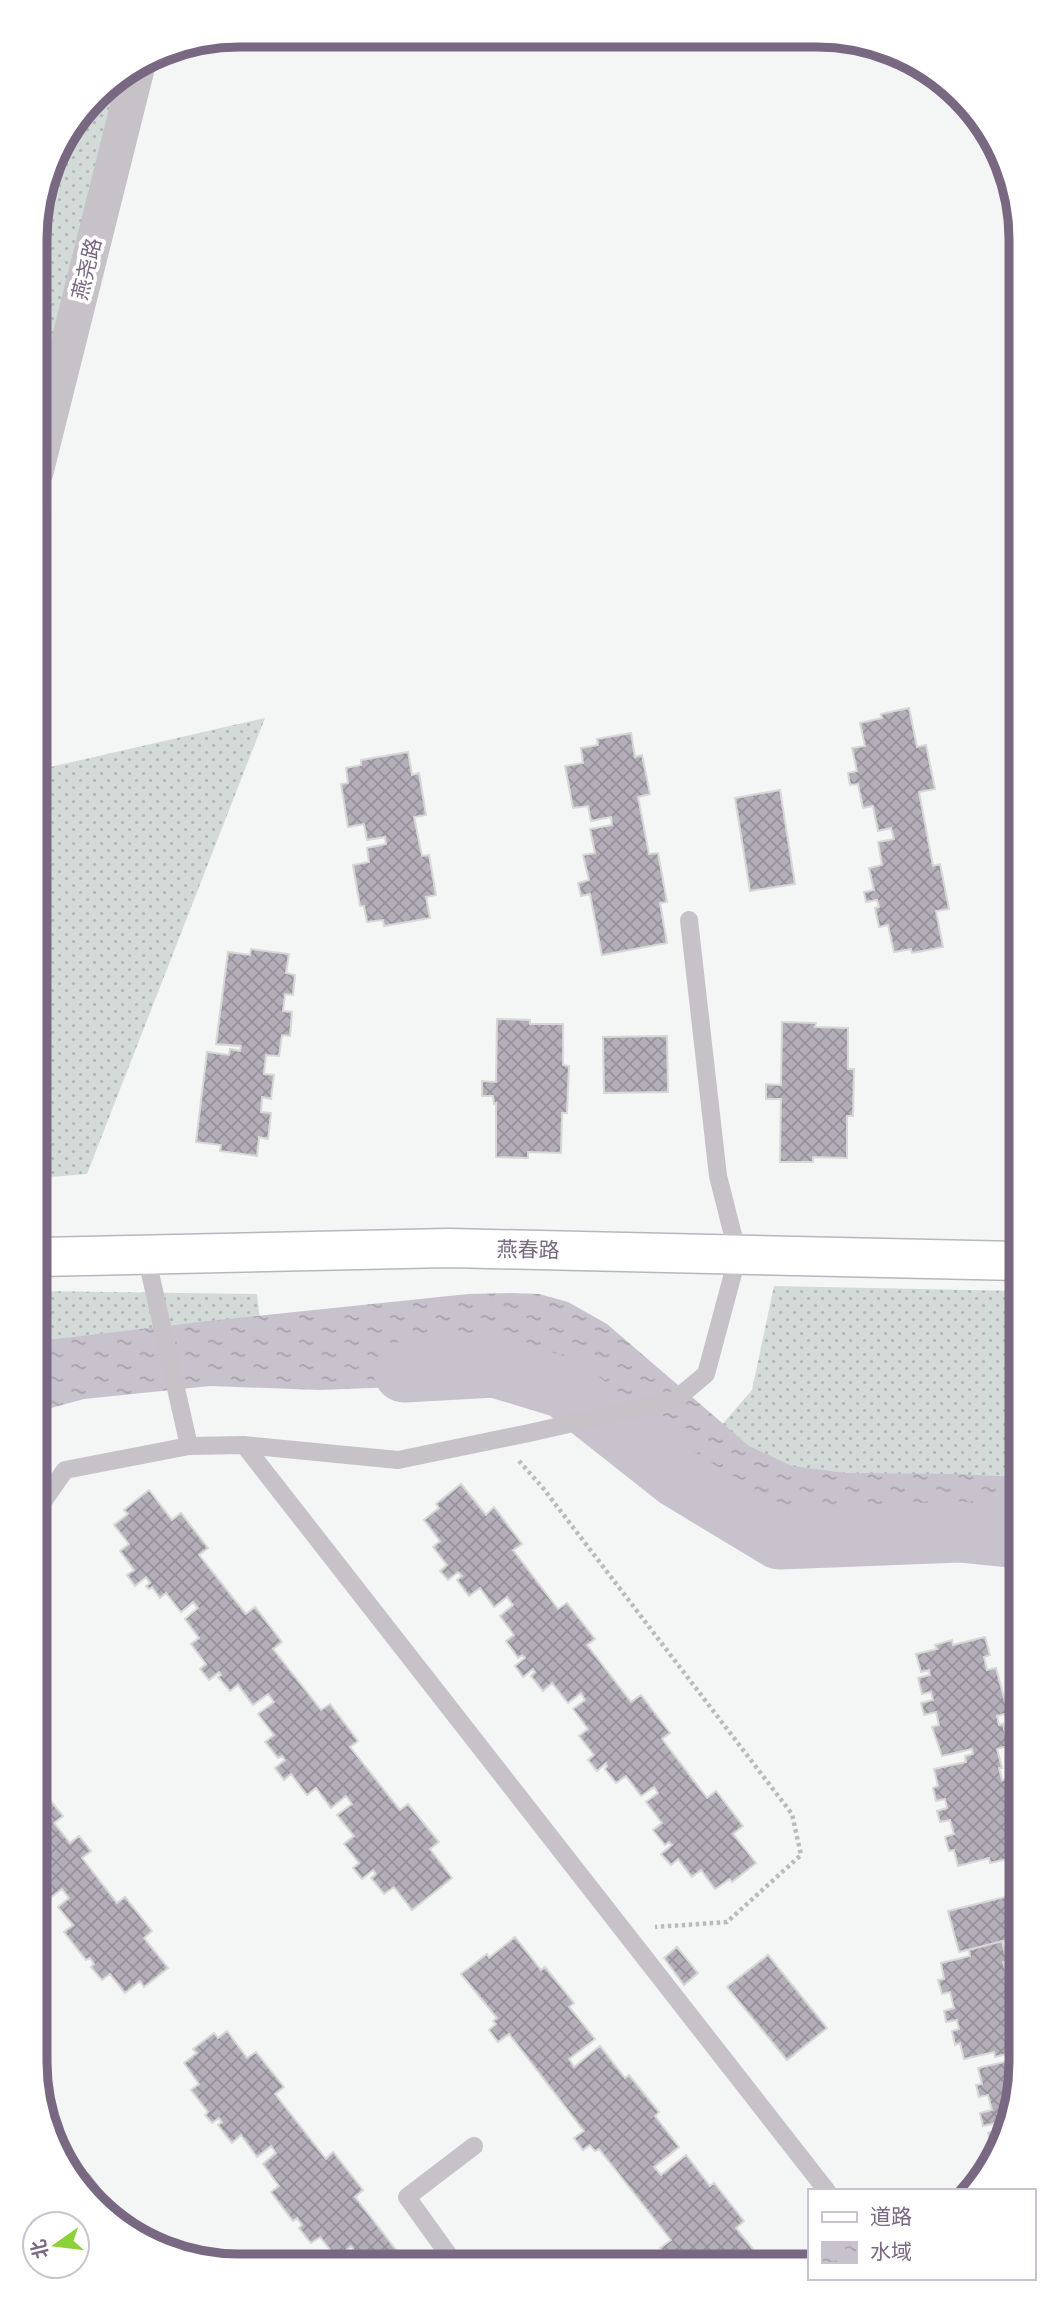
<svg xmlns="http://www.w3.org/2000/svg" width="1056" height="2301" viewBox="0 0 1056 2301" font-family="'Golos Text','Noto Sans SC',sans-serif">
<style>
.grass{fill:url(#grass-dots)}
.water{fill:url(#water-ripples)}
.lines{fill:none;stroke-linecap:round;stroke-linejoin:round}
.river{stroke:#c8c2cd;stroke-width:61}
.building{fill:url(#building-cross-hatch);stroke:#d6d8d6;stroke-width:2}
.secondary-casing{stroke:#bab5bd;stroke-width:41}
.path{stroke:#bdbabe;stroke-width:4.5;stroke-dasharray:3.5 3.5;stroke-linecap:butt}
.lane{stroke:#c7c2c8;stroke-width:18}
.street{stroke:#c7c2c8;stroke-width:35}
.secondary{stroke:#fff;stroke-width:38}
.labels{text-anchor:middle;stroke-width:7;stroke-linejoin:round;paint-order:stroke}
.street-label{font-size:21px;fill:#796881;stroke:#fff}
.rim{fill:none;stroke:#796881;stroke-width:9}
</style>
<defs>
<pattern id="grass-dots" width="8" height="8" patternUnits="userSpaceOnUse" patternTransform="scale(1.75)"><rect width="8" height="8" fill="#d3dbd9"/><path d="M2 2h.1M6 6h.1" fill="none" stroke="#b0b5b5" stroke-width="1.8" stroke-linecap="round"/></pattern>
<pattern id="water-ripples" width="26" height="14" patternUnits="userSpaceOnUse" patternTransform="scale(1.75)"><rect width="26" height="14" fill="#c8c2cd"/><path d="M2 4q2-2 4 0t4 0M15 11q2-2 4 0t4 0" fill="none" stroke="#a7a1ac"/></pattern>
<pattern id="building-cross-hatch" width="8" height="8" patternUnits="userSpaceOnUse" patternTransform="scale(1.75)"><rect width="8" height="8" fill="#b4aeb8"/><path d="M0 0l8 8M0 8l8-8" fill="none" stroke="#97919b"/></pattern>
</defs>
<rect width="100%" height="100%" fill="#f3f6f4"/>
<path class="grass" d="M121,76L36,433L35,226L56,149L104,86Z
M265,718L87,1174L39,1178L37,770Z
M774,1286L1018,1291L1019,1498L769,1468L719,1428L752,1390Z
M39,1291L257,1294L260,1321L39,1344Z"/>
<path class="water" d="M511,1293L539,1294L568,1302L607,1324L749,1446L792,1466L846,1473L953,1474L1018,1477L1019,1545L908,1535L799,1530L764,1523L748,1515L694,1470L587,1386L550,1369L513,1365L492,1366L397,1387L319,1390L210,1386L84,1399L40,1411L39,1341L208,1321L468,1294Z"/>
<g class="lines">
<path class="river" d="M404,1372L495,1367L564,1388L678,1478L779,1539L960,1532L1019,1538"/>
</g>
<path class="building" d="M909,708L917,747L926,745L935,789L919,792L933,866L940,864L949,909L936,911L943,947L912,953L911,949L894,952L888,925L879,927L875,908L879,907L877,900L866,902L864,892L874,890L869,868L882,865L878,842L894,839L891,828L878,831L873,806L863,808L858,784L850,785L848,773L857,771L852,748L865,746L860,723L882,718L881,714Z
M631,733L635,757L642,755L650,794L638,797L649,854L658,853L667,902L660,903L667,943L602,955L590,894L581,896L578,883L589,880L583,855L595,853L590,829L612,825L611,817L591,821L588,806L573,808L565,766L583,763L581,748L598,745L597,739Z
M408,752L412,775L419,773L426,815L414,817L422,856L429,855L436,895L426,897L430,918L384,926L383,920L367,922L364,906H360L353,865L369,862L367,848L386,844L385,837L367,840L364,824L348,827L341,784L348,783L346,768L361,765V760Z
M780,790L795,884L750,891L735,798Z
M251,949L289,954L286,973L295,975L293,995L285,994L283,1011L292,1012L290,1036L282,1035L279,1056L266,1055L264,1074L274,1075L271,1099L262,1097L261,1112L271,1113L268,1139L259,1137L257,1156L220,1151L221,1145L196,1142L207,1052L229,1055L230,1049L240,1051L241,1046L216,1044L228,952L250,955Z
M497,1019L530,1020V1024H563V1065L569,1066L567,1113H562L561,1153L528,1152V1158L496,1157V1103L494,1104L493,1096H482V1081L496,1082Z
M782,1022L816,1023L815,1027L848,1028V1069H854L853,1116H847V1158L813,1157V1162H780L781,1099H766V1084L781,1085Z
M667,1036L668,1092L604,1093L603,1037Z
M461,1484L486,1515L494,1507L522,1544L513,1550L558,1609L567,1603L595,1639L587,1645L631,1702L641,1695L670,1733L662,1739L707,1798L716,1791L743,1826L733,1834L756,1863L732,1882L730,1879L715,1889L701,1870L692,1877L678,1859L671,1865L661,1854L672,1845L669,1842L665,1845L653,1830L662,1823L646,1802L658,1793L654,1787L641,1796L626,1776L616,1783L605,1769L607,1766L606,1763L597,1771L588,1760L594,1755L579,1736L588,1729L573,1709L585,1700L581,1693L568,1703L552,1683L543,1691L531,1676L535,1672L533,1669L523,1677L515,1666L525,1658L522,1655L518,1658L506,1641L514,1635L500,1616L513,1605L507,1597L494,1607L480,1588L469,1596L457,1580L462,1576L458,1572L448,1580L440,1571L447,1565L433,1547L440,1541L424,1520L439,1508L436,1504Z
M149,1490L172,1520L181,1513L208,1548L199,1555L246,1614L255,1607L282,1642L273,1649L321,1710L330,1704L358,1741L350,1747L400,1810L408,1804L439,1842L430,1849L452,1878L412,1910L394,1887L384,1894L371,1878L376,1874L373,1870L362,1879L353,1868L359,1863L344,1844L354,1836L337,1815L352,1804L346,1796L331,1808L316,1788L307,1795L291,1774L284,1780L275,1768L285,1760L282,1756L278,1758L265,1742L274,1735L258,1714L274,1702L268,1694L253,1705L238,1685L230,1691L218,1677L221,1675L219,1672L209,1680L200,1669L206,1664L191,1644L199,1638L185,1619L198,1608L193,1602L181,1612L166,1593L160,1598L152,1587L149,1589L146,1586L150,1583L146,1577L135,1586L127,1575L134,1570L120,1551L129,1544L114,1525L128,1514L124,1510Z
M985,1637L990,1655L984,1657L987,1670L996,1668L1008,1713L997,1716L999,1725L1003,1724L1008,1746L997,1749L1002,1768H999L1002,1780L1012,1778L1020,1807V1823L1013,1824L1016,1837L1019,1836L1020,1840V1856L990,1863L989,1858L958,1866L954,1850L949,1851L945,1837L954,1834L950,1820L940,1822L937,1811L947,1808L945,1799L936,1801L933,1788L938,1786L934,1769L966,1762L965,1756L973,1754L972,1749L942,1756L932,1727L939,1725L936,1712L924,1715L921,1703L933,1700L931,1692L922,1694L918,1678L930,1675L929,1670L921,1672L916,1654L937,1649L935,1645L952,1640L953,1645Z
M50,1800L63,1816L54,1823L70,1843L79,1836L91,1851L82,1858L117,1903L125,1897L152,1931L144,1938L168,1968L144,1987L140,1981L125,1993L110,1974L102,1980L91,1967L94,1964L90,1958L86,1960L64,1932L73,1925L58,1907L69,1898L62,1889L41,1905V1807Z
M1005,1897H1020V1939L1015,1938L959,1952L948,1911Z
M515,1937L541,1970L545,1967L574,2003L569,2007L595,2039L569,2059L574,2067L600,2046L625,2078L629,2075L659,2112L655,2116L679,2147L654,2167L661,2175L686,2155L710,2186L714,2183L744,2221L736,2228L761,2259L680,2260L675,2254L668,2259L660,2248L671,2240L599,2149L595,2151L590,2145L583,2150L574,2138L584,2131L509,2034L498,2042L489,2030L496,2024L493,2021L497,2018L461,1974L487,1954L489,1958Z
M1002,1941L1007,1961L1003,1962L1007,1974L1018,1972L1020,1982V2018L1017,2019L1020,2030L1021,2075L994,2146L992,2147L988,2133L998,2130L996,2123L983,2126L980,2113L992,2110L988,2095L979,2097L976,2085L982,2084L978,2068L1009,2061L1007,2054L995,2057L994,2052L964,2059L960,2043L955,2045L952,2031L959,2029L957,2020L946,2022L944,2011L954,2008L950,1992L942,1994L938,1980L944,1979L941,1963L970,1956L969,1950Z
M677,1947L698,1973L684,1985L664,1958Z
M768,1955L827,2028L787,2060L727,1987Z
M227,2031L247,2058L256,2052L284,2087L275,2094L326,2159L333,2152L363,2190L355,2197L404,2260L412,2254L418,2261H343L355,2252L351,2246L337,2258L320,2237L311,2243L299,2228L302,2225L297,2218L293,2221L271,2192L279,2186L263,2164L276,2153L271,2146L257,2157L241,2135L232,2143L218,2125L222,2122L219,2118L212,2123L205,2115L208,2112L191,2090L199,2084L184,2063L197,2053L193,2049L214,2033L218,2038Z"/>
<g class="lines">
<defs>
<path id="secondary" d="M39,1257L449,1248L1018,1261"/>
</defs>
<use href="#secondary" class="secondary-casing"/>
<path class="path" d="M519,1461L543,1488L792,1814L801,1855L727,1922L655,1927"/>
<path class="lane" d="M146,1255L189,1446
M244,1445L827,2191
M40,1506L65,1470L189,1446L244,1445L398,1460L529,1433L675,1400L706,1374L738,1255L718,1176L689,920
M83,2180L113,2219
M453,2261L407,2197L474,2146"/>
<path class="street" d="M36,472L138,65"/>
<use href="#secondary" class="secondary"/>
</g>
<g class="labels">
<g class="street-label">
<text transform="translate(87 269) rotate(-76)" y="7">燕尧路</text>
<text transform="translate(528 1250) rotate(1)" y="7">燕春路</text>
</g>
</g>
<path d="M0 0H1056V2301H0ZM239 47H817A192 192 0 0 1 1009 239V2062A192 192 0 0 1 817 2254H239A192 192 0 0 1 47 2062V239A192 192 0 0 1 239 47Z" fill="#fff" fill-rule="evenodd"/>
<path class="rim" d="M239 47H817A192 192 0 0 1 1009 239V2062A192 192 0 0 1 817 2254H239A192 192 0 0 1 47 2062V239A192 192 0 0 1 239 47Z"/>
<rect x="808" y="2189" width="228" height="91" fill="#ffffff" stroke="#c9c3cd" stroke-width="2"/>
<rect x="822" y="2212" width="35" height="10" fill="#ffffff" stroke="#c9c3cd" stroke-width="2"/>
<text x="870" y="2224" font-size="21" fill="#796881">道路</text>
<rect x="822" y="2242" width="35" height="21" fill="url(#water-ripples)" stroke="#c9c3cd" stroke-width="2"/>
<text x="870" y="2259" font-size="21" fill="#796881">水域</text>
<g transform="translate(56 2245) rotate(256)"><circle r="33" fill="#ffffff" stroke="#c9c3cd" stroke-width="2"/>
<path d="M0-5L12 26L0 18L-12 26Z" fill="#8bd238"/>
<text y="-10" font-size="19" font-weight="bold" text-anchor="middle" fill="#796881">北</text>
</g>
</svg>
